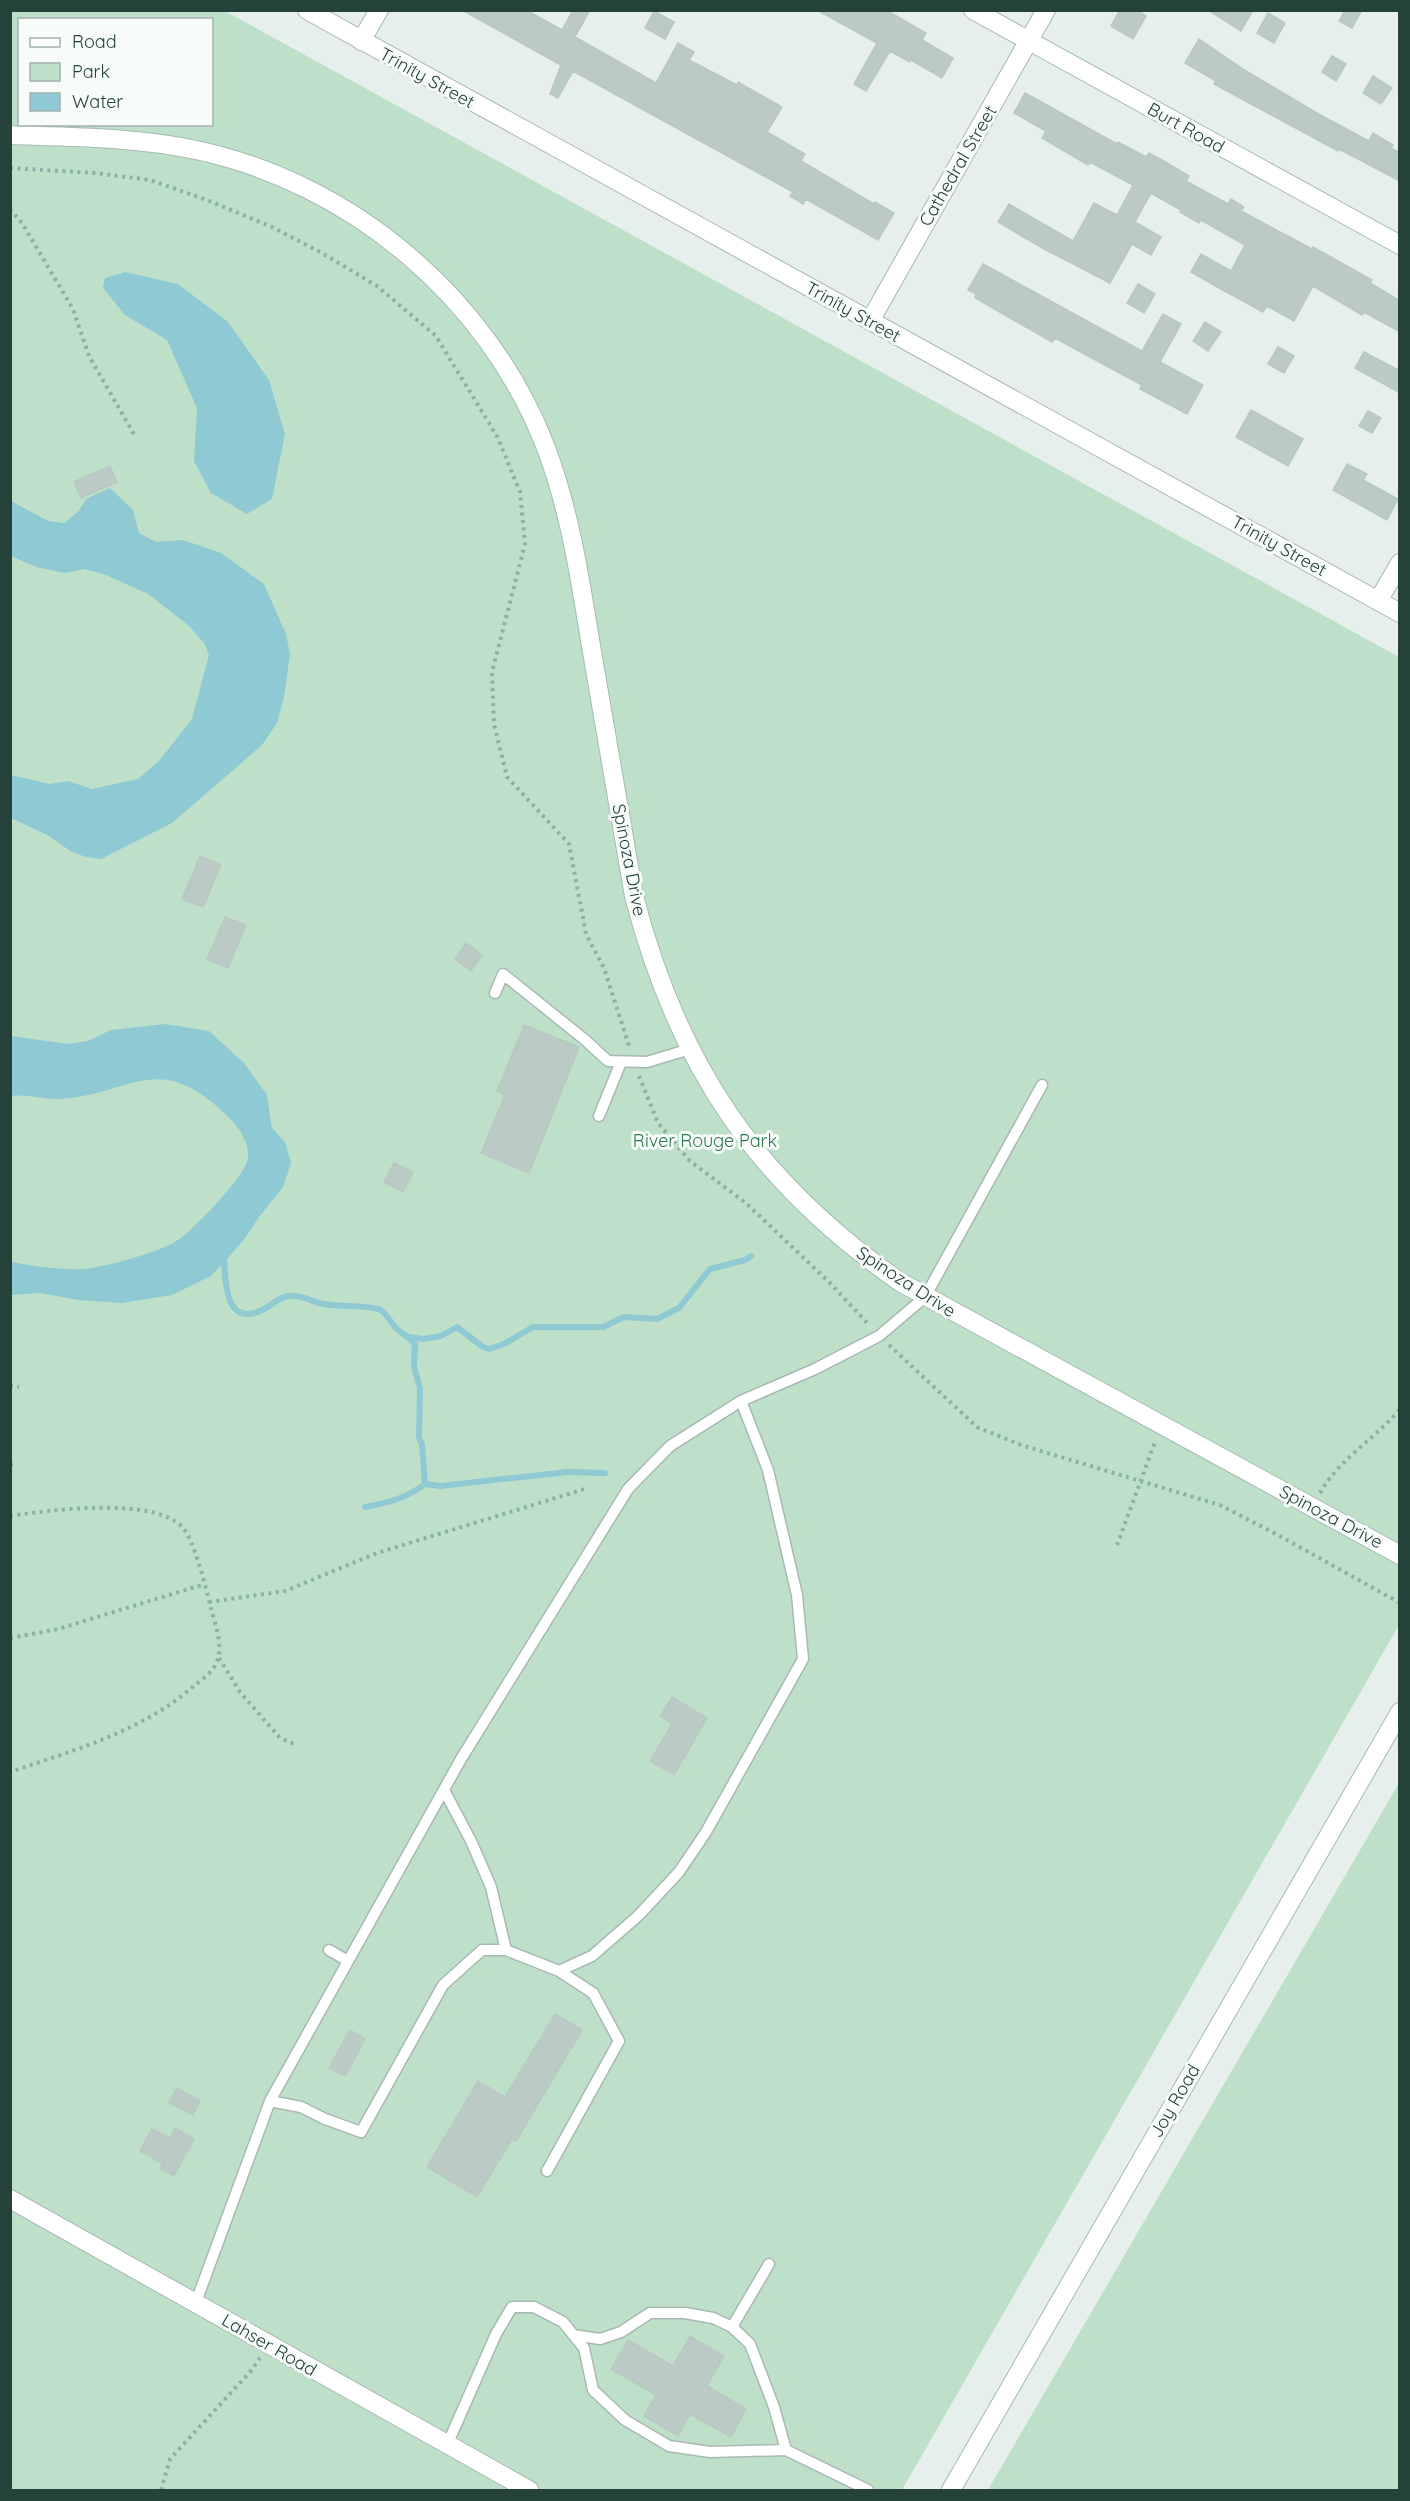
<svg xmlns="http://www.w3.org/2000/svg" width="1410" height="2501" viewBox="0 0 1410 2501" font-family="Quicksand,sans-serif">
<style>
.green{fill:#bfe0c8;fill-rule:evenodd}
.water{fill:#8ec9d4}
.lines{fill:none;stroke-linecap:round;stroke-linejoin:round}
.stream{stroke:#8ec9d4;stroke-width:6}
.building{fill:#bbcac4;stroke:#b8c9c2;stroke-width:1.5}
.lane-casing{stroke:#a8b8b2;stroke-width:13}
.street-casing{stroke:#a8b8b2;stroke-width:20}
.secondary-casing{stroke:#a4bbb3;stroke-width:20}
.path{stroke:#86b3a5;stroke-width:4;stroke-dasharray:3 4.5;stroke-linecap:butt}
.lane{stroke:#fff;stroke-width:10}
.street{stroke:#fff;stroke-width:18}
.secondary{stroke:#fff;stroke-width:18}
.labels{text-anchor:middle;stroke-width:6;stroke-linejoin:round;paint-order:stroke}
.street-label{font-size:18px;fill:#24423a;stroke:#f7fbf9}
.park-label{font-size:18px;fill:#2d7a4b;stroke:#f7fbf9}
</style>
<rect width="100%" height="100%" fill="#e6efeb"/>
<path class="green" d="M11,11H225L1399,657V1625L902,2490H11ZM20,20H212V124H20Z
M1399,1783V2490H988Z"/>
<path class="water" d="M125,272L178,284L228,322L269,380L285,434L272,499L247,514L211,493L194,461L197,408L167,340L125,315L103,288L105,278Z
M110,488L133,510L139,533L156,542L183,540L221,553L264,584L286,634L290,654L284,697L277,723L262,745L172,823L101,859L86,857L72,852L47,835L11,818V775L50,784L68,781L92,789L138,779L159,761L192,719L209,655L204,643L188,625L148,594L106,575L85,569L64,573L36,567L11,556V501L48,521L64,523L78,512L86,499Z
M165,1024L209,1031L244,1063L267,1095L272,1128L285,1142L291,1163L283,1187L259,1217L243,1241L211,1276L172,1295L122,1303L78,1300L40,1293L11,1295V1262C34,1266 60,1270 83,1269C102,1268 159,1252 175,1242C191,1233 248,1174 248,1157C249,1138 235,1123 222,1111C206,1096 189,1084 168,1080C138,1076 111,1092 83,1096C74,1098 65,1099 56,1099C40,1099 26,1094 11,1096V1036L68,1044L88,1041L111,1030Z"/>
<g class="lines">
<path class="stream" d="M224,1254C225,1275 223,1327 260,1311C270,1307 277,1298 288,1296C301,1294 312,1302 324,1304C342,1307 361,1305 379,1309C388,1314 389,1321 396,1328C402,1334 409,1337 415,1344L414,1367L420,1388L419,1438L422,1444L425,1484
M409,1337L423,1339L441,1336L457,1327L483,1347L489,1349L504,1344L533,1327H603L624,1317L657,1319L679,1308L710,1269L745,1260L751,1256
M365,1507C387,1503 407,1498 425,1484L440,1486L568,1472L605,1473"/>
</g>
<path class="building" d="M462,10H526L562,30L573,10H590L575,37L656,83L678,43L694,52L689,60L737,85L738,82L782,107L767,132L805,154L801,161L874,204L875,202L894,213L878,240L806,199L803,204L790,196L793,192L573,71L558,98L550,94L561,65Z
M817,10H886L926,33L922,40L953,58L942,78L911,60L910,62L890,51L866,91L854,84L877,43Z
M1120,10H1136L1146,16L1133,39L1111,26Z
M1208,10H1253L1241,31Z
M1345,10H1362L1352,28L1339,21Z
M654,11L674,22L665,39L645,28Z
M1268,13L1285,23L1274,43L1257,33Z
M1199,39L1246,71L1322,116L1369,141L1373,133L1393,145L1391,148L1400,153V181L1339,149L1338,151L1214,84L1216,81L1185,63Z
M1332,56L1346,64L1336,81L1322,72Z
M1373,76L1392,88L1381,104L1363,93Z
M1025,93L1117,144L1118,142L1146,157L1149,153L1162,160L1189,176L1186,181L1228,204L1231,199L1244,207L1241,211L1312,249L1313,247L1372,280L1370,283L1400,301V332L1364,312L1362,315L1313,286L1294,321L1267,306L1263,312L1221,289L1191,272L1201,254L1231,271L1245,245L1201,220L1199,223L1180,212L1181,210L1151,193L1135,222L1161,237L1151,255L1132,244L1110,283L1044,249L998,222L1009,204L1073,241L1094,203L1117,215L1133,185L1090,162L1088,165L1042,138L1046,131L1014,113Z
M983,264L1142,351L1163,314L1181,324L1160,362L1203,385L1187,414L1140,389L1142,385L1127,377L1055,338L1052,342L975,298L976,294L968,290Z
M1138,284L1155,294L1144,313L1127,303Z
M1205,322L1221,332L1208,351L1193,341Z
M1278,347L1294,356L1284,373L1268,364Z
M1364,352L1400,371V393L1355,368Z
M1251,410L1303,439L1288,466L1236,437Z
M1368,411L1381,418L1372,433L1359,426Z
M1347,464L1367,474L1363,480L1398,499L1387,520L1333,490Z
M110,466L117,482L81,498L74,482Z
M200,856L221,865L203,907L182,899Z
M225,917L246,925L228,968L207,959Z
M466,943L482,955L471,971L455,959Z
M524,1025L579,1047L529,1173L481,1153L505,1095L497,1091Z
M394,1163L413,1172L403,1192L384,1182Z
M672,1697L707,1718L674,1775L650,1761L672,1724L660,1716Z
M555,2014L582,2030L516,2141L512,2139L477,2197L427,2167L478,2081L505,2097Z
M350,2030L365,2039L345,2076L329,2068Z
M177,2088L200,2101L193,2115L169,2103Z
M175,2128L194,2139L174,2176L160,2169L163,2164L140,2151L152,2129L170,2138Z
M690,2336L724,2356L707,2386L746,2409L731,2437L690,2414L678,2436L644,2416L656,2395L611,2369L628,2340L673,2366Z"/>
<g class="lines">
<defs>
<path id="lane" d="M495,993L503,974L584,1039L608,1061L647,1062L690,1049
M599,1116L621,1062
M444,1790L471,1841L491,1887L506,1950
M329,1950L348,1961
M270,2101L301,2107L325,2119L361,2132L443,1985L482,1950H506L559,1971L592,1956L638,1916L679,1872L706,1832L803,1659L797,1595L768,1470L741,1401
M547,2171L619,2041L593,1993L559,1971
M196,2302L270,2101L461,1759L628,1489L670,1446L741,1401L815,1369L879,1336L925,1297L1042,1085
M732,2327L769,2264
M573,2335L600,2339L621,2332L650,2313H685L713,2318L732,2327L750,2344L774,2407L786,2450
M447,2445L496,2334L512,2307H534L563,2322L584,2348L593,2390L625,2420L669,2446L710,2452L786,2450L868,2490"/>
<path id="street" d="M307,10L1400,613
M361,41L379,10
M870,321L1046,10
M1378,601L1400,563
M10,2199L529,2490"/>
<path id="secondary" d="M973,10L1400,245
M10,135C72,137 135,137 196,150C352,183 489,299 546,448C570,511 580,579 591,646C605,729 620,812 634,896C678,1066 756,1181 900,1282L1400,1555
M951,2490L1400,1712"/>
</defs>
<use href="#lane" class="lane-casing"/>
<use href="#street" class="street-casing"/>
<use href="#secondary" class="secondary-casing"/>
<path class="path" d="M10,168L95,173L150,180L207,200L272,227L322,253L377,286L436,336L498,438L520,492L525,544L492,672L494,724L507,777L569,844L586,934L604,968L630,1049
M10,209L22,223L73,309L89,356L135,436
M639,1076L658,1123L690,1161L746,1203L830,1283L869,1325
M889,1345L977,1427L1021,1445L1220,1505L1278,1535L1400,1603
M10,1385L19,1387
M10,1465L15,1464
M1320,1493C1339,1459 1375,1439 1400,1409
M10,1516C49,1510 156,1496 183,1528C194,1540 206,1588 210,1605C215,1625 227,1652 212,1670C207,1676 200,1681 195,1685C143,1731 75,1750 10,1772
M1117,1545L1155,1442
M209,1602L285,1591L377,1553L588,1488
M10,1638L58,1629L205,1584
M219,1658L240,1692L280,1738L297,1745
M161,2490L170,2459L250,2372L260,2358"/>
<use href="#lane" class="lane"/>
<use href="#street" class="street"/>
<use href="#secondary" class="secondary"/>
</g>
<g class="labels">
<g class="street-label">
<text transform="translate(427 78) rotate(29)" y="6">Trinity Street</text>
<text transform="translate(1186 128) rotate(29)" y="6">Burt Road</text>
<text transform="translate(958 166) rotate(-60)" y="6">Cathedral Street</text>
<text transform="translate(853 312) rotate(29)" y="6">Trinity Street</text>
<text transform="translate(1279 546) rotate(29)" y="6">Trinity Street</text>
<text transform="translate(629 860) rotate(79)" y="6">Spinoza Drive</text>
<text transform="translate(906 1282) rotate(33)" y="6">Spinoza Drive</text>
<text transform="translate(1331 1517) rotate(28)" y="6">Spinoza Drive</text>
<text transform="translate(1175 2101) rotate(-60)" y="6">Joy Road</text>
<text transform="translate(269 2345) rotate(30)" y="6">Lahser Road</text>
</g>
<g class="park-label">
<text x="705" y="1147">River Rouge Park</text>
</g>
</g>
<rect width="1410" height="2501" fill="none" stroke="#24423a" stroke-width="24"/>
<rect x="18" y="18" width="195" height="108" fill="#f7fbf9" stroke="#a3b1ad" stroke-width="1.5"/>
<rect x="30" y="38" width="30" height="9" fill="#ffffff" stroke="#a3b1ad" stroke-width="1.5"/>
<text x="72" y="48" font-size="18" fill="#24423a">Road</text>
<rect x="30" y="63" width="30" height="18" fill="#bfe0c8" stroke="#a3b1ad" stroke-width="1.5"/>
<text x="72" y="78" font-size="18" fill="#24423a">Park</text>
<rect x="30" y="93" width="30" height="18" fill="#8ec9d4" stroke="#a3b1ad" stroke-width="1.5"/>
<text x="72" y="108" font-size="18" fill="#24423a">Water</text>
</svg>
